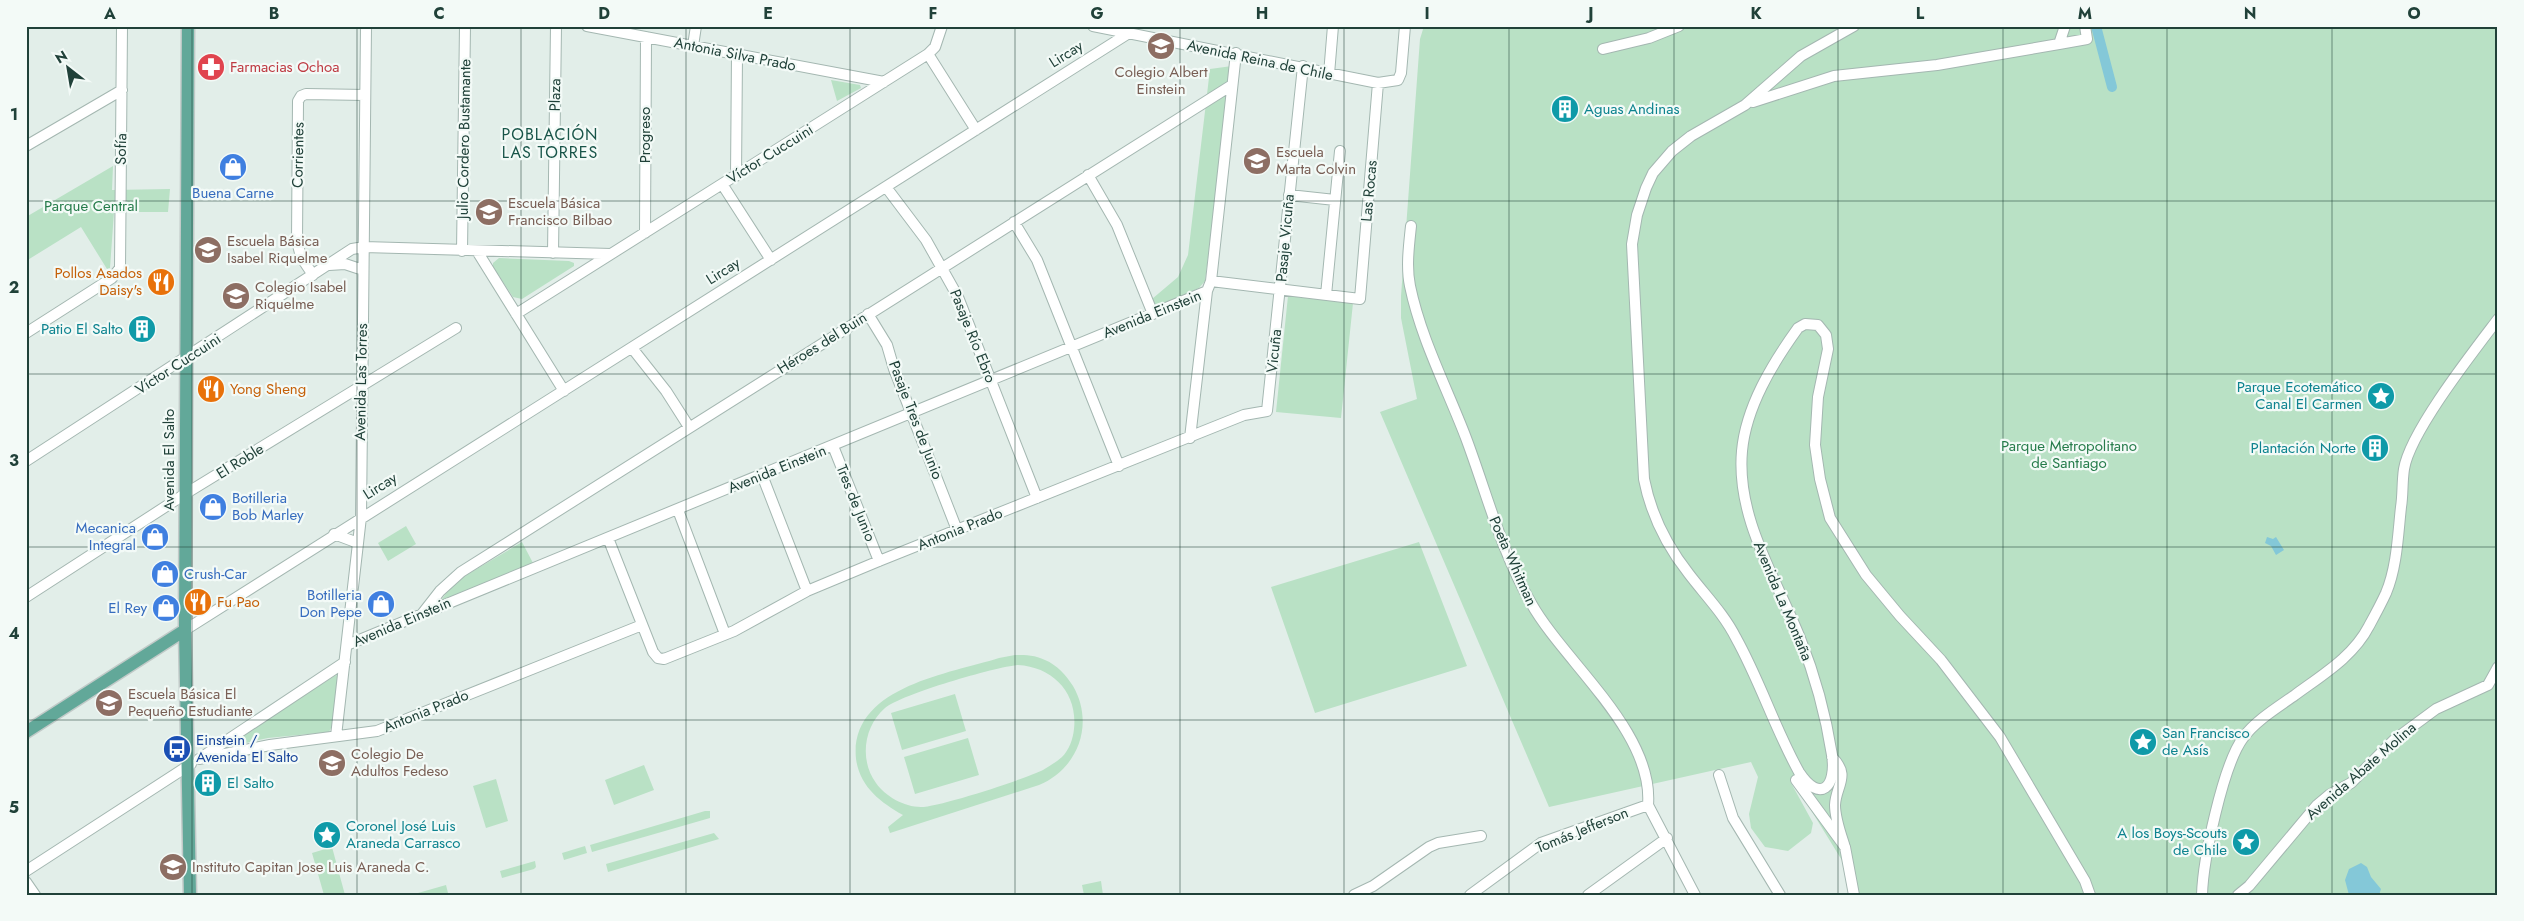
<svg xmlns="http://www.w3.org/2000/svg" width="2524" height="921" viewBox="0 0 2524 921" font-family="Jost,sans-serif">
<style>
.green{fill:#b9e1c5;fill-rule:evenodd}
.water{fill:#84c8d8}
.lines{fill:none;stroke-linecap:round;stroke-linejoin:round}
.canal{stroke:#84c8d8;stroke-width:10}
.minor-casing{stroke:#a4b7b1;stroke-width:12}
.major-casing{stroke:#c1cac8;stroke-width:15}
.minor{stroke:#fff;stroke-width:10}
.major{stroke:#62a899;stroke-width:12}
.grid{fill:none;stroke:#204139;stroke-width:1;stroke-opacity:0.55}
.labels{text-anchor:middle;stroke-width:4.5;stroke-linejoin:round;paint-order:stroke}
.street-label{font-size:15px;fill:#204139;stroke:#f3faf7}
.health-label{font-size:15px;fill:#be3a42;stroke:#f3faf7;text-anchor:start}
.education-label{font-size:15px;fill:#785e54;stroke:#f3faf7;text-anchor:start}
.culture-label{font-size:15px;fill:#0d838f;stroke:#f3faf7;text-anchor:start}
.shop-label{font-size:15px;fill:#366cbe;stroke:#f3faf7;text-anchor:end}
.park-label{font-size:15px;fill:#267c4b;stroke:#f3faf7}
.food-label{font-size:15px;fill:#c56008;stroke:#f3faf7;text-anchor:start}
.transit-label{font-size:15px;fill:#164399;stroke:#f3faf7;text-anchor:start}
.neighbourhood-label{font-size:16px;letter-spacing:1px;fill:#195549;stroke:#f3faf7}
.neatline{fill:none;stroke:#204139;stroke-width:2}
.grid-label{font-size:16px;text-anchor:middle;font-weight:bold;fill:#204139}
</style>
<rect width="100%" height="100%" fill="#e2eee9"/>
<path class="green" d="M1424,26H2498V895H1856L1854,880L1795,784L1790,781L1813,823L1811,833L1788,851L1765,847L1751,828L1749,814L1758,777L1751,762L1549,807L1380,412L1417,399L1401,318V296L1420,39Z
M1232,66L1205,281L1199,288L1155,308L1152,299L1178,277L1188,255L1210,69Z
M831,80L860,85L861,88L837,101Z
M113,166L112,190L170,189L168,212H114L110,268L107,269L81,227L26,261V217Z
M499,258L569,261L574,263V266L522,299L513,297L493,267V263Z
M1288,296L1353,303L1341,418L1276,412Z
M406,526L416,544L388,561L378,543Z
M522,542L533,563L440,602L453,583Z
M1419,542L1467,666L1315,713L1271,587Z
M1015,655C1026,655 1035,655 1045,660C1057,665 1066,675 1073,686C1095,724 1078,769 1039,785L890,833L888,827L903,815C880,802 860,787 856,759C849,687 948,674 999,658ZM1018,665C1053,667 1078,693 1074,729C1073,739 1069,750 1062,757C1056,762 1050,766 1043,770C1025,779 939,807 921,807C904,807 885,796 876,783C859,760 864,726 885,708C902,694 995,667 1018,665Z
M336,675L339,676L332,726L329,732L268,738L232,746V741Z
M955,694L966,731L902,750L891,713Z
M968,738L979,775L915,794L904,757Z
M644,765L654,790L614,805L605,780Z
M496,779L508,821L486,828L473,786Z
M705,811H710V818L592,852L590,845Z
M714,833L719,839L608,872L606,864Z
M585,846L587,853L564,860L562,853Z
M332,847L345,895H324L312,853Z
M535,861L536,867L534,869L502,878L500,871Z
M1101,881L1103,895H1084L1082,885Z
M446,885L448,893L443,895H411Z"/>
<path class="water" d="M2267,537L2273,539L2276,537L2284,550L2276,555L2271,546L2265,543Z
M2361,863L2367,867L2371,877L2381,889L2379,895H2349L2345,880L2349,869Z"/>
<g class="lines">
<path class="canal" d="M2096,26L2112,87"/>
<defs>
<path id="minor" d="M587,26L884,82
M1093,26L1378,83L1398,80L1401,73L1405,26
M1854,26L1801,56L1745,105L1691,136L1672,151L1653,173L1646,188L1637,215L1632,244L1644,479C1651,515 1666,545 1689,574C1705,595 1724,614 1736,638C1760,681 1775,729 1799,772C1820,804 1837,787 1832,755C1826,717 1814,673 1800,638C1776,578 1736,518 1742,451C1746,407 1772,364 1798,328L1805,324L1818,325L1826,335L1828,349L1818,397L1815,445L1820,479L1830,518L1866,575L1900,616L1941,660L2000,737L2085,881L2090,895
M2059,44L2087,39L2085,26
M693,46L696,26
M1603,49L1649,38L1679,26
M928,54L976,130
M1329,74L1333,26
M1753,102L1834,76L1937,65L2059,44L2065,26
M26,146L122,90
M1088,175L1117,225L1153,314
M736,176L737,55
M722,184L771,260
M886,187L926,240L958,297L1037,498
M1289,195L1335,200
M1014,222L1037,260L1119,466
M1411,226C1409,245 1406,267 1410,286C1421,339 1447,388 1466,438C1487,494 1501,551 1531,603C1564,662 1654,732 1648,805L1695,895
M645,233L646,37
M462,251L465,26
M477,251L564,391
M553,253L556,26
M329,265L345,264L363,270
M313,275L301,257L297,241L298,101L301,96L306,94L365,95
M1211,281L1360,299L1378,83
M1326,295L1340,151
M516,314L928,54L935,47L942,26
M868,314L887,345L894,369L957,530
M26,333L112,278L120,268L122,26
M632,348L666,391L689,427
M1190,438L1207,291L1211,281L1236,53
M833,446L879,561
M26,461L352,249L364,247L611,254
M762,475L807,591
M678,510L725,634
M334,534L358,543
M608,538L653,652L658,658L664,659L734,631L807,591L879,561L1244,415L1267,411L1303,66
M26,597L185,494L456,328
M422,614L440,591L461,572L1232,85
M185,630L1129,33
M347,645L1207,291
M336,736L361,517L366,26
M205,755L345,662
M1832,757C1851,776 1836,785 1835,805C1835,818 1840,832 1844,844
M199,759L270,745L377,731L642,625
M1719,775L1733,818L1780,895
M1796,780L1845,847L1854,895
M26,871L191,764
M26,882L35,895
M1354,895L1373,886L1429,847L1438,843L1481,836
M1470,895L1541,843L1648,805
M1588,895L1667,838
M2202,895C2203,860 2223,765 2243,738C2255,721 2278,707 2295,695C2322,675 2353,657 2369,626C2375,615 2381,604 2386,593C2397,567 2398,534 2401,507C2403,495 2402,482 2404,469C2410,432 2473,352 2498,319
M2238,895L2249,886L2317,805L2329,795L2351,783L2394,740L2436,709L2488,685L2498,667"/>
<path id="major" d="M188,26L185,630L190,895
M26,732L185,630"/>
</defs>
<use href="#minor" class="minor-casing"/>
<use href="#major" class="major-casing"/>
<use href="#minor" class="minor"/>
<use href="#major" class="major"/>
</g>
<path class="grid" d="M192,26V895M357,26V895M521,26V895M686,26V895M850,26V895M1015,26V895M1180,26V895M1344,26V895M1509,26V895M1674,26V895M1838,26V895M2003,26V895M2167,26V895M2332,26V895M26,201H2498M26,374H2498M26,547H2498M26,720H2498"/>
<defs>
<symbol id="school-disc" viewBox="-11 -11 22 22"><circle r="9.5" fill="#8d6e63" stroke="#f3faf7"/><path d="M0-5L7-2L0 1L-7-2ZM-4 1L0 2.5L4 1V4Q0 6-4 4Z" fill="#fff"/></symbol>
<symbol id="pharmacy-disc" viewBox="-11 -11 22 22"><circle r="9.5" fill="#e0444e" stroke="#f3faf7"/><path d="M-2-6h4v4h4v4h-4v4h-4v-4h-4v-4h4Z" fill="#fff"/></symbol>
<symbol id="building-disc" viewBox="-11 -11 22 22"><circle r="9.5" fill="#0f9aa8" stroke="#f3faf7"/><path d="M-4-6H4V6H1V3H-1V6H-4ZM-2.5-4.3h1.7v1.8h-1.7ZM.8-4.3h1.7v1.8H.8ZM-2.5-1h1.7V.8h-1.7ZM.8-1h1.7V.8H.8Z" fill="#fff"/></symbol>
<symbol id="shop-disc" viewBox="-11 -11 22 22"><circle r="9.5" fill="#3f7fe0" stroke="#f3faf7"/><path d="M-5-2.5h2.3a2.7 3.5 0 0 1 5.4 0H5L5.5 6h-11ZM-1.5-2.5h3a1.5 2.3 0 0 0-3 0Z" fill="#fff"/></symbol>
<symbol id="restaurant-disc" viewBox="-11 -11 22 22"><circle r="9.5" fill="#e8710a" stroke="#f3faf7"/><path d="M-5-6h1v4h1v-4h1v4h1v-4h1v5L-1.5 .5V6h-2V.5L-5-1ZM5-6V6H3V1.5H1.5Q1.5-4 5-6Z" fill="#fff"/></symbol>
<symbol id="sight-disc" viewBox="-11 -11 22 22"><circle r="9.5" fill="#0f9aa8" stroke="#f3faf7"/><path d="M0-6L1.8-2.2L6-1.7L2.9 1.2L3.7 5.4L0 3.3L-3.7 5.4L-2.9 1.2L-6-1.7L-1.8-2.2Z" fill="#fff"/></symbol>
<symbol id="bus-disc" viewBox="-11 -11 22 22"><circle r="9.5" fill="#1a4fb4" stroke="#f3faf7"/><path d="M-5-6H5V4H4V6H2V4H-2V6H-4V4H-5ZM-3.5-4V0h7V-4ZM-3.5 1.2v1.5H-2V1.2ZM2 1.2v1.5H3.5V1.2Z" fill="#fff"/></symbol>
</defs>
<g fill-rule="evenodd">
<use href="#school-disc" x="1145" y="30" width="32" height="32"/>
<use href="#pharmacy-disc" x="195" y="51" width="32" height="32"/>
<use href="#building-disc" x="1549" y="93" width="32" height="32"/>
<use href="#school-disc" x="1241" y="145" width="32" height="32"/>
<use href="#shop-disc" x="217" y="151" width="32" height="32"/>
<use href="#school-disc" x="473" y="196" width="32" height="32"/>
<use href="#school-disc" x="192" y="234" width="32" height="32"/>
<use href="#restaurant-disc" x="145" y="266" width="32" height="32"/>
<use href="#school-disc" x="220" y="280" width="32" height="32"/>
<use href="#building-disc" x="126" y="313" width="32" height="32"/>
<use href="#restaurant-disc" x="195" y="373" width="32" height="32"/>
<use href="#sight-disc" x="2365" y="380" width="32" height="32"/>
<use href="#building-disc" x="2359" y="432" width="32" height="32"/>
<use href="#shop-disc" x="197" y="491" width="32" height="32"/>
<use href="#shop-disc" x="139" y="521" width="32" height="32"/>
<use href="#shop-disc" x="149" y="558" width="32" height="32"/>
<use href="#restaurant-disc" x="182" y="586" width="32" height="32"/>
<use href="#shop-disc" x="365" y="588" width="32" height="32"/>
<use href="#shop-disc" x="150" y="592" width="32" height="32"/>
<use href="#school-disc" x="93" y="687" width="32" height="32"/>
<use href="#sight-disc" x="2127" y="726" width="32" height="32"/>
<use href="#bus-disc" x="161" y="733" width="32" height="32"/>
<use href="#school-disc" x="316" y="747" width="32" height="32"/>
<use href="#building-disc" x="192" y="767" width="32" height="32"/>
<use href="#sight-disc" x="311" y="819" width="32" height="32"/>
<use href="#sight-disc" x="2230" y="826" width="32" height="32"/>
<use href="#school-disc" x="157" y="851" width="32" height="32"/>
</g>
<g class="labels">
<g class="street-label">
<text transform="translate(735 54) rotate(11)" y="5">Antonia Silva Prado</text>
<text transform="translate(1066 54) rotate(-32)" y="5">Lircay</text>
<text transform="translate(1260 60) rotate(12)" y="5">Avenida Reina de Chile</text>
<text transform="translate(555 95) rotate(-89)" y="5">Plaza</text>
<text transform="translate(645 135) rotate(-90)" y="5">Progreso</text>
<text transform="translate(464 139) rotate(-89)" y="5">Julio Cordero Bustamante</text>
<text transform="translate(121 149) rotate(-89)" y="5">Sofía</text>
<text transform="translate(770 154) rotate(-32)" y="5">Víctor Cuccuini</text>
<text transform="translate(298 155) rotate(-89)" y="5">Corrientes</text>
<text transform="translate(1369 191) rotate(-85)" y="5">Las Rocas</text>
<text transform="translate(1285 238) rotate(-85)" y="5">Pasaje Vicuña</text>
<text transform="translate(723 271) rotate(-32)" y="5">Lircay</text>
<text transform="translate(1152 314) rotate(-22)" y="5">Avenida Einstein</text>
<text transform="translate(973 336) rotate(68)" y="5">Pasaje Río Ebro</text>
<text transform="translate(822 343) rotate(-32)" y="5">Héroes del Buin</text>
<text transform="translate(1274 351) rotate(-84)" y="5">Vicuña</text>
<text transform="translate(178 364) rotate(-33)" y="5">Víctor Cuccuini</text>
<text transform="translate(361 382) rotate(-89)" y="5">Avenida Las Torres</text>
<text transform="translate(916 420) rotate(69)" y="5">Pasaje Tres de Junio</text>
<text transform="translate(169 460) rotate(-90)" y="5">Avenida El Salto</text>
<text transform="translate(240 461) rotate(-32)" y="5">El Roble</text>
<text transform="translate(777 469) rotate(-22)" y="5">Avenida Einstein</text>
<text transform="translate(380 486) rotate(-32)" y="5">Lircay</text>
<text transform="translate(856 503) rotate(68)" y="5">Tres de Junio</text>
<text transform="translate(960 529) rotate(-22)" y="5">Antonia Prado</text>
<text transform="translate(1513 561) rotate(66)" y="5">Poeta Whitman</text>
<text transform="translate(1783 601) rotate(67)" y="5">Avenida La Montaña</text>
<text transform="translate(402 622) rotate(-23)" y="5">Avenida Einstein</text>
<text transform="translate(426 711) rotate(-22)" y="5">Antonia Prado</text>
<text transform="translate(2361 771) rotate(-41)" y="5">Avenida Abate Molina</text>
<text transform="translate(1582 830) rotate(-22)" y="5">Tomás Jefferson</text>
</g>
<g class="health-label">
<text x="230" y="72">Farmacias Ochoa</text>
</g>
<g class="education-label">
<text x="1161" y="77" text-anchor="middle">Colegio Albert<tspan x="1161" dy="17">Einstein</tspan></text>
<text x="1276" y="157">Escuela<tspan x="1276" dy="17">Marta Colvin</tspan></text>
<text x="508" y="208">Escuela Básica<tspan x="508" dy="17">Francisco Bilbao</tspan></text>
<text x="227" y="246">Escuela Básica<tspan x="227" dy="17">Isabel Riquelme</tspan></text>
<text x="255" y="292">Colegio Isabel<tspan x="255" dy="17">Riquelme</tspan></text>
<text x="128" y="699">Escuela Básica El<tspan x="128" dy="17">Pequeño Estudiante</tspan></text>
<text x="351" y="759">Colegio De<tspan x="351" dy="17">Adultos Fedeso</tspan></text>
<text x="192" y="872">Instituto Capitan Jose Luis Araneda C.</text>
</g>
<g class="culture-label">
<text x="1584" y="114">Aguas Andinas</text>
<text x="123" y="334" text-anchor="end">Patio El Salto</text>
<text x="2362" y="392" text-anchor="end">Parque Ecotemático<tspan x="2362" dy="17">Canal El Carmen</tspan></text>
<text x="2356" y="453" text-anchor="end">Plantación Norte</text>
<text x="2162" y="738">San Francisco<tspan x="2162" dy="17">de Asís</tspan></text>
<text x="227" y="788">El Salto</text>
<text x="346" y="831">Coronel José Luis<tspan x="346" dy="17">Araneda Carrasco</tspan></text>
<text x="2227" y="838" text-anchor="end">A los Boys-Scouts<tspan x="2227" dy="17">de Chile</tspan></text>
</g>
<g class="shop-label">
<text x="233" y="198" text-anchor="middle">Buena Carne</text>
<text x="232" y="503" text-anchor="start">Botilleria<tspan x="232" dy="17">Bob Marley</tspan></text>
<text x="136" y="533">Mecanica<tspan x="136" dy="17">Integral</tspan></text>
<text x="184" y="579" text-anchor="start">Crush-Car</text>
<text x="362" y="600">Botilleria<tspan x="362" dy="17">Don Pepe</tspan></text>
<text x="147" y="613">El Rey</text>
</g>
<g class="park-label">
<text x="91" y="211">Parque Central</text>
<text x="2069" y="451">Parque Metropolitano<tspan x="2069" dy="17">de Santiago</tspan></text>
</g>
<g class="food-label">
<text x="142" y="278" text-anchor="end">Pollos Asados<tspan x="142" dy="17">Daisy's</tspan></text>
<text x="230" y="394">Yong Sheng</text>
<text x="217" y="607">Fu Pao</text>
</g>
<g class="transit-label">
<text x="196" y="745">Einstein /<tspan x="196" dy="17">Avenida El Salto</tspan></text>
</g>
<g class="neighbourhood-label">
<text x="550" y="140">POBLACIÓN<tspan x="550" dy="18">LAS TORRES</tspan></text>
</g>
</g>
<rect width="2524" height="921" fill="none" stroke="#f3faf7" stroke-width="55"/>
<g transform="translate(68 68) rotate(329)" stroke="#f3faf7" stroke-width="4" paint-order="stroke">
<path d="M0-4L9 19L0 12L-9 19Z" fill="#204139"/>
<text y="-8" font-size="14" font-weight="bold" text-anchor="middle" fill="#204139">N</text>
</g>
<rect x="28" y="28" width="2468" height="866" class="neatline"/>
<g class="grid-label">
<text x="110" y="19">A</text>
<text x="274" y="19">B</text>
<text x="439" y="19">C</text>
<text x="604" y="19">D</text>
<text x="768" y="19">E</text>
<text x="933" y="19">F</text>
<text x="1097" y="19">G</text>
<text x="1262" y="19">H</text>
<text x="1427" y="19">I</text>
<text x="1591" y="19">J</text>
<text x="1756" y="19">K</text>
<text x="1920" y="19">L</text>
<text x="2085" y="19">M</text>
<text x="2250" y="19">N</text>
<text x="2414" y="19">O</text>
<text x="14" y="120">1</text>
<text x="14" y="293">2</text>
<text x="14" y="466">3</text>
<text x="14" y="639">4</text>
<text x="14" y="813">5</text>
</g>
</svg>
